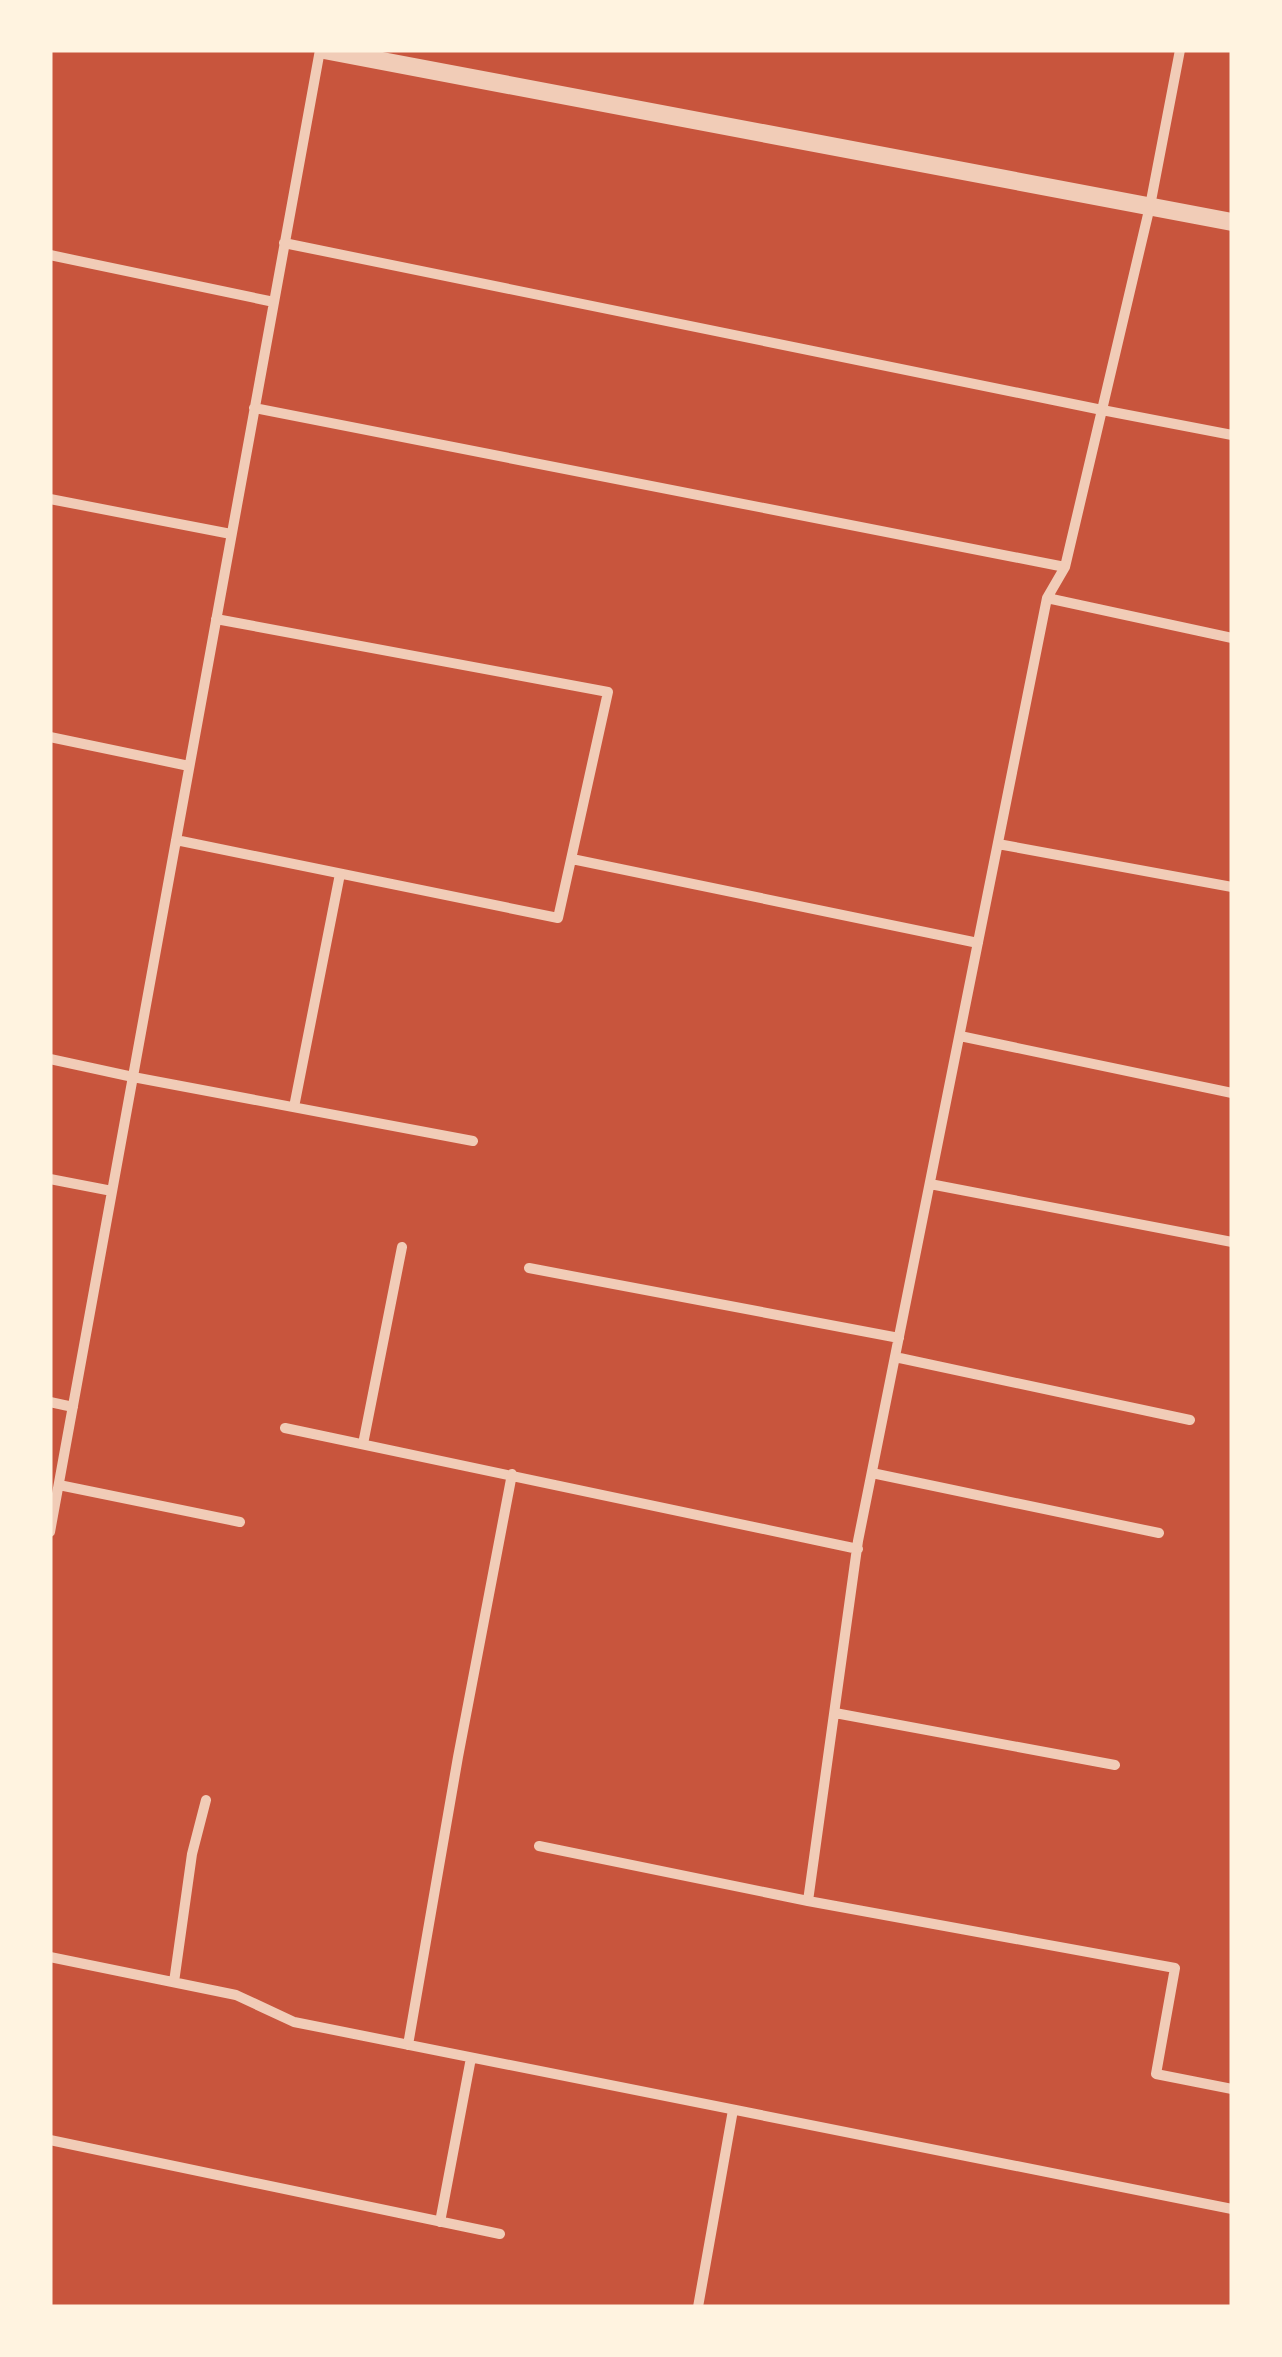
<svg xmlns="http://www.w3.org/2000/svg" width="1282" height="2357" viewBox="0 0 1282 2357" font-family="Rubik,sans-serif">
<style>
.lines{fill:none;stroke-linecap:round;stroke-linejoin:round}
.minor{stroke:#f1ccb7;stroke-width:10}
.tertiary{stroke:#f1ccb7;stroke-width:18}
</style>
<rect width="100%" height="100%" fill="#c8553d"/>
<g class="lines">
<path class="minor" d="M284,243L1102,410L1232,435
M50,255L274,302
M254,408L1065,567
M50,499L231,534
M1047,598L1232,638
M50,737L189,766
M176,840L558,918L608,692L216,619
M998,844L1232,887
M572,859L978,943
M960,1036L1232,1093
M50,1059L133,1077L473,1141
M294,1107L340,874
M50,1179L112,1191
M930,1184L1232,1242
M529,1268L899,1338
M895,1357L1190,1420
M50,1402L73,1407
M285,1428L858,1549
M363,1444L402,1247
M872,1473L1159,1533
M59,1485L240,1522
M50,1532L320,50
M835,1713L1115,1765
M539,1846L808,1901L1175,1968L1156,2074L1232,2089
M808,1901L858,1541L1047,598L1065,567L1150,206L1180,50
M50,1957L236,1995L294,2022L1232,2209
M174,1982L192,1854L206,1800
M408,2045L458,1757L512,1474
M50,2140L500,2234
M440,2222L471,2058
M698,2307L733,2110"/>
<path class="tertiary" d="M324,50L1232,222"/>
</g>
<rect width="1282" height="2357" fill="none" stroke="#fff3e0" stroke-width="105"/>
</svg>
